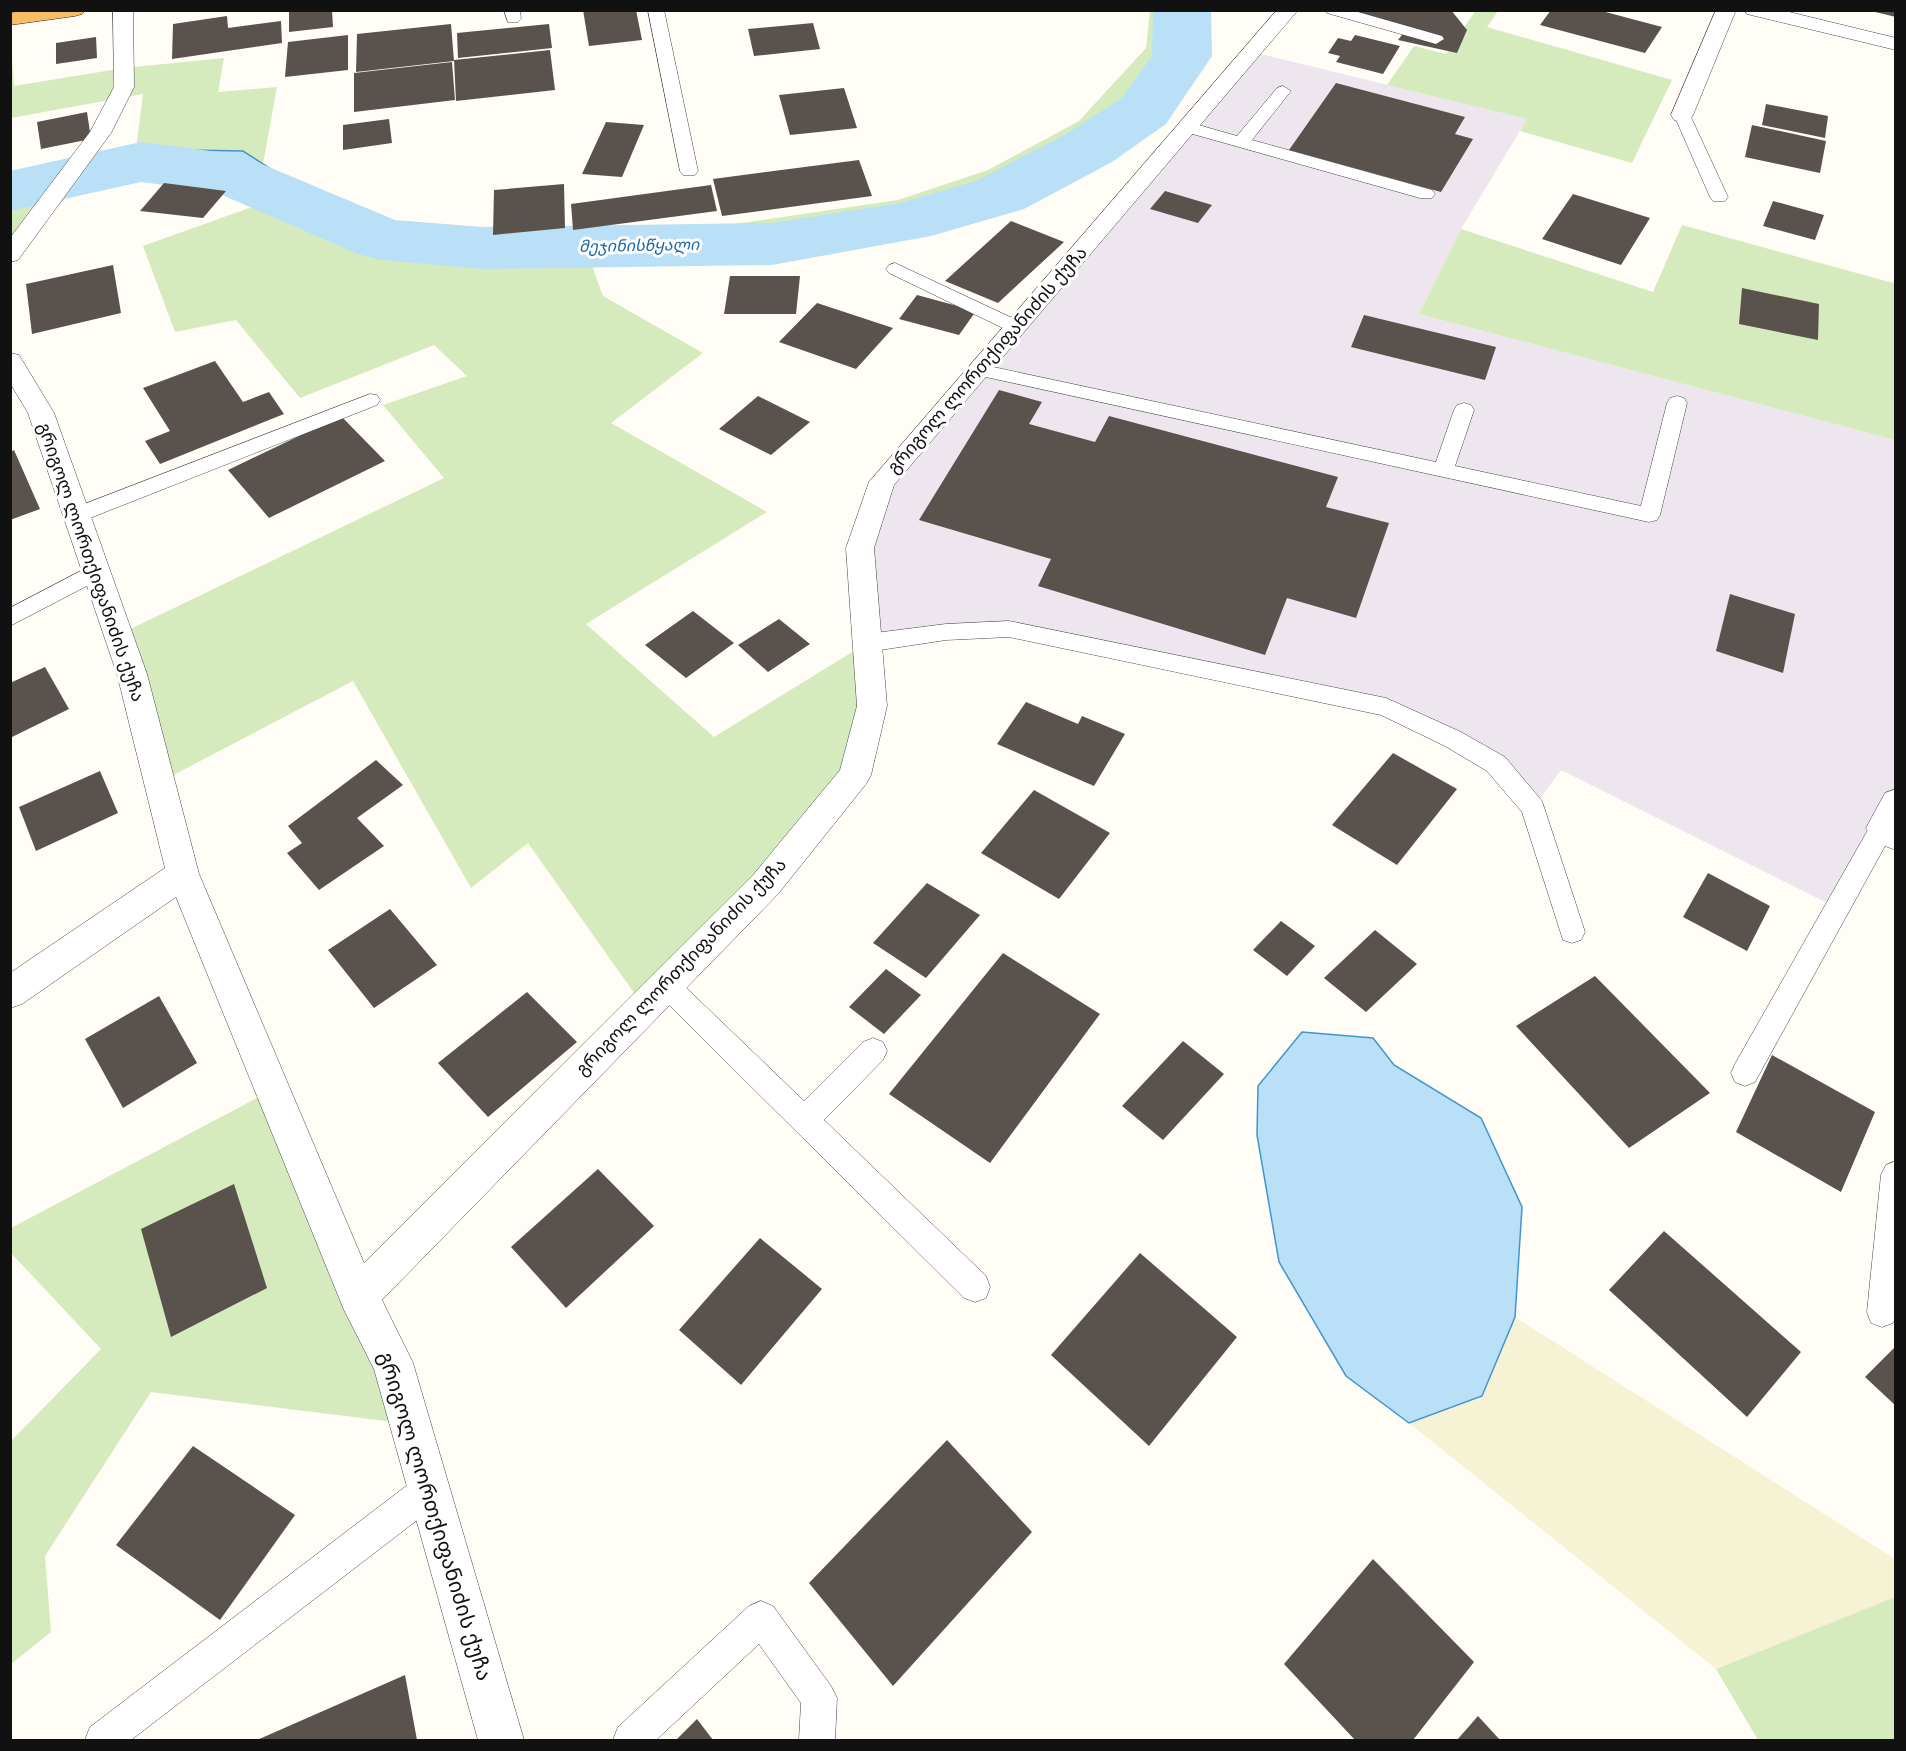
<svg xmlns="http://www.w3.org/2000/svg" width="1906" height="1751" viewBox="0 0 1906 1751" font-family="'Playfair Display','Noto Sans Georgian',serif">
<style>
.industrial{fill:#eee6ef}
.farmland{fill:#f6f3d4}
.green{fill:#d5ebbd}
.water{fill:#b9e0f7;stroke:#3f96cf;stroke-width:1.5}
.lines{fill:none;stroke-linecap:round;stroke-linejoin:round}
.river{fill:#b9e0f7;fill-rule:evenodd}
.building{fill:#5a524d}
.service-casing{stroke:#444;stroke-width:1}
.minor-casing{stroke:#444;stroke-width:1}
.trunk-casing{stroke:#222;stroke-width:1}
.service{fill:#fff;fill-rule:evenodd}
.minor{fill:#fff;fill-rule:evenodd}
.trunk{fill:#f7bc64;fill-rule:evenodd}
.labels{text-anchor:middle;stroke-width:6;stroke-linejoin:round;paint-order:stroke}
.far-water-label{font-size:16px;font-style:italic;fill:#1768a6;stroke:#fff}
.street-label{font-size:18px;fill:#111;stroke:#fff}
.near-street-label{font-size:21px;fill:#111;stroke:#fff}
</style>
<rect width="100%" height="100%" fill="#fffdf5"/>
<path class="industrial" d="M1253,52L1527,119L1461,229L1419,314L1895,440V802L1837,908L1561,770L1533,808L1496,764L1386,707L1009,629L867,643L860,548L882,482Z"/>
<path class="farmland" d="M1515,1317L1895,1559V1597L1716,1669L1409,1423L1482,1396Z"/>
<path class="green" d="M1476,10L1498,11L1487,27L1672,80L1632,163L1520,131L1527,119L1387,85L1414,46L1446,54Z
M1150,11H1182V56L1144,111L1089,148L1000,195L907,222L772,244L585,247L603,296L703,353L611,423L767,512L586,624L714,737L867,643L855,775L644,1007L528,843L471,888L353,681L160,782L118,635L444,478L383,405L467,376L434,345L300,398L236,320L175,332L143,246L302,189L382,239L482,248L584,246L898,200L988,170L1079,121L1146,48Z
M10,31L14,86L124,68L224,58L218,92L277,87L263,164L243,151L136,149L143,94L11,118Z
M87,183L37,220L11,253V203Z
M1682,225L1893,283L1895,274V440L1419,314L1461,229L1653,292Z
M272,1090L410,1424L151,1392L45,1556L51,1632L11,1664V1441L101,1349L11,1253V1228Z
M1895,1597V1740H1758L1716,1669Z"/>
<path class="water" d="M136,149L243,151L302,189L262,203L224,186L155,176L87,183L11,203V173Z
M1302,1032L1373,1038L1394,1065L1481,1118L1522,1207L1515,1317L1482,1396L1409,1423L1346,1376L1279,1262L1257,1135L1258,1086Z"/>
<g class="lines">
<path class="river" d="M1153,10H1211L1212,56L1166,124L1112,162L1024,209L931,236L772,265L482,269L382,260L358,254L213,191L141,182L10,211V171L141,142L227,153L250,159L395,220L482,227L772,223L900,203L976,181L1066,134L1122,98L1152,56Z"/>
</g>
<path class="building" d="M289,10H332L333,27L289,32Z
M583,10H636L642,40L589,46Z
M1339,10H1451L1467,30L1457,53L1398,40L1405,31Z
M1551,10H1598L1662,27L1645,53L1540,25Z
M1871,10H1896V17L1871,11Z
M227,16L228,28L281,21L282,43L172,59L173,24Z
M813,23L820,49L754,56L748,29Z
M451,24L454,61L356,72L357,34Z
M549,24L552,48L458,58L457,33Z
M348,35V70L285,77L288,42Z
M1355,35L1400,46L1383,74L1336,62L1340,56L1328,53L1338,38L1351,41Z
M96,37L97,58L56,64V43Z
M550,50L555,90L456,101L454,60Z
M452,62L455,100L354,112V73Z
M1336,83L1465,117L1455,134L1473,139L1441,192L1289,150Z
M844,88L857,128L790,135L779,95Z
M1766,104L1828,116L1825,138L1762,125Z
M87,112L91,139L41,149L37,122Z
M389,119L392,143L343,150V125Z
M606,122L644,125L622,177L582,174Z
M1752,125L1826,141L1820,173L1745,157Z
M859,160L872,196L722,216L713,179Z
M164,183L226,191L203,218L140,211Z
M564,184L565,228L493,235L494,190Z
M711,185L717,211L573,230L571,204Z
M1165,191L1212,205L1198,223L1150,209Z
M1573,194L1650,218L1621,265L1542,239Z
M1773,201L1824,215L1815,240L1763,226Z
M1011,221L1064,242L998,303L945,281Z
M113,265L121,313L32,334L26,284Z
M730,276H800L796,314H724Z
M1742,288L1819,304L1818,340L1739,324Z
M917,295L976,311L959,335L899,319Z
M817,303L893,328L856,369L779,342Z
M1364,315L1496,347L1485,380L1351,347Z
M215,361L243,402L269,392L284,414L160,464L145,441L170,431L143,388Z
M999,390L1042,402L1029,424L1095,442L1109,416L1338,477L1326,507L1389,523L1356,618L1287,598L1265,655L1038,586L1051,559L919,520Z
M758,396L810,422L771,455L719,429Z
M341,416L385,461L269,518L228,470Z
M14,450L40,509L10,520V452Z
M1730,594L1795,614L1783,673L1716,651Z
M693,611L734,643L686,678L645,645Z
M779,619L810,644L768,672L738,645Z
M45,667L69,709L10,738V683Z
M1026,702L1078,724L1082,716L1125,734L1094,786L997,744Z
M1393,753L1457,789L1397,865L1332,825Z
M376,760L403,785L357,818L384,846L319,890L287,853L302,843L288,826Z
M100,771L118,813L36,851L19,807Z
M1034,790L1110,833L1059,899L981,853Z
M1708,873L1770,906L1747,951L1683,917Z
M927,883L980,915L926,978L873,943Z
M390,909L437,965L374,1008L328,950Z
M1281,921L1315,946L1287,976L1253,950Z
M1375,930L1417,964L1366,1012L1324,978Z
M1003,953L1100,1014L990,1163L889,1094Z
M886,969L921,995L884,1034L849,1007Z
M1595,976L1710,1093L1629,1148L1516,1026Z
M527,992L577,1042L488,1117L438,1063Z
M159,996L197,1063L123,1108L85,1039Z
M1183,1041L1224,1074L1163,1140L1122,1106Z
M1772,1055L1875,1112L1841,1192L1736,1132Z
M598,1169L654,1226L566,1308L511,1247Z
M234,1184L267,1288L171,1337L141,1229Z
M1664,1231L1801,1352L1747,1417L1609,1290Z
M760,1238L822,1289L741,1385L679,1330Z
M1140,1253L1237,1337L1149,1446L1051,1355Z
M1896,1346V1406L1865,1377Z
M947,1440L1032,1532L893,1686L809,1583Z
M193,1446L295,1515L220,1620L116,1545Z
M1373,1559L1474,1662L1413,1740H1355L1284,1664Z
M405,1675L417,1740H257Z
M1478,1716L1500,1740H1457Z
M697,1719L713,1740H676Z"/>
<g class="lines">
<defs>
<path id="service" d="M504,10H520L521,19L518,22H508Z
M648,10H664L698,171L695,175H683L680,171Z
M1325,10H1351L1442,36L1444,39L1436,44L1327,13Z
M1283,86L1291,91L1252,140L1432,190L1435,194L1432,198H1420L1182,131L1180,127L1188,122L1237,136L1277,88Z
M1682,110L1690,115L1728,197L1725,201H1713L1710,197L1674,115Z
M895,263L1023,323L1025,327L1023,331H1009L889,273L886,269L889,265Z
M979,364L1436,462L1454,410L1457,405L1464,403L1471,405L1474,410L1455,466L1641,506L1667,403L1670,398L1677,396L1684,398L1687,403L1660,515L1657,520L1649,522L972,374L969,370L972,366Z
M370,394L377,395L380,400L377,405L85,520L77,522L69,520L66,515L69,510Z
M96,563L104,565L107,571L104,577L10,626V608Z
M1009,621L1386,698L1461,732L1505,757L1542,801L1585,932L1581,940L1572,943L1563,940L1522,812L1487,771L1445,746L1381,715L1009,637L946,640L867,652L859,649L856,643L859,637L867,634L946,624Z
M1882,818L1896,825V850L1885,846L1755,1082L1745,1086L1735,1082L1731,1073L1735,1064L1873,821Z
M666,973L675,977L804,1101L863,1042L873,1038L883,1042L887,1051L883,1060L824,1120L986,1276L990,1287L986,1298L975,1302L964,1298L657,993L653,985L657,977Z
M1896,1161V1316L1893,1323L1882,1327L1871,1323L1867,1312L1881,1175L1886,1165Z
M430,1473L442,1477L446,1489L442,1501L131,1740H85L90,1727L418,1477Z
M761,1601L773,1606L831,1686L837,1698L835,1740H799L801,1703L759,1644L656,1740H613L618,1727L749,1606Z"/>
<path id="minor" d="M113,10H133L134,87L111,133L18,260L10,262V238L90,132L114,87Z
M1277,10H1298L894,485L874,548L887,706L871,775L866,784L778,894L382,1300L413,1363L524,1740H478L374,1369L344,1310L176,897L22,1004L10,1008V973L165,868L117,674L28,413L10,383V353L19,355L54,413L147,674L199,874L364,1263L754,874L840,770L857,706L846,548L869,482Z
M1716,10H1736L1693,115L1690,120L1682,121L1674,120L1671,115Z
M1744,10H1781L1896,38V50L1747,14Z
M1896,789V833L1893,837L1882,841L1871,837L1866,828L1885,793Z"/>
<path id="trunk" d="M29,10H85L82,14L75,16L10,25V13Z"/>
</defs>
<use href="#service" class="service-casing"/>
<use href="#minor" class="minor-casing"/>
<use href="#trunk" class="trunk-casing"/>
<use href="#service" class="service"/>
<use href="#minor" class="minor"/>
<use href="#trunk" class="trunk"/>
</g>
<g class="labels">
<g class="far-water-label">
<text transform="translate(639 245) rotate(-1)" y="6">მეჯინისწყალი</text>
</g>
<g class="street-label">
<text transform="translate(987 360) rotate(-49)" y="6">გრიგოლ ლორთქიფანიძის ქუჩა</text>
<text transform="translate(91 562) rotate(71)" y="6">გრიგოლ ლორთქიფანიძის ქუჩა</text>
<text transform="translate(681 967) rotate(-46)" y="6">გრიგოლ ლორთქიფანიძის ქუჩა</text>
</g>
<g class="near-street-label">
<text transform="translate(435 1516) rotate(73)" y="7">გრიგოლ ლორთქიფანიძის ქუჩა</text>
</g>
</g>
<rect width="1906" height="1751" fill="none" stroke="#111111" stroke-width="24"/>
</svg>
